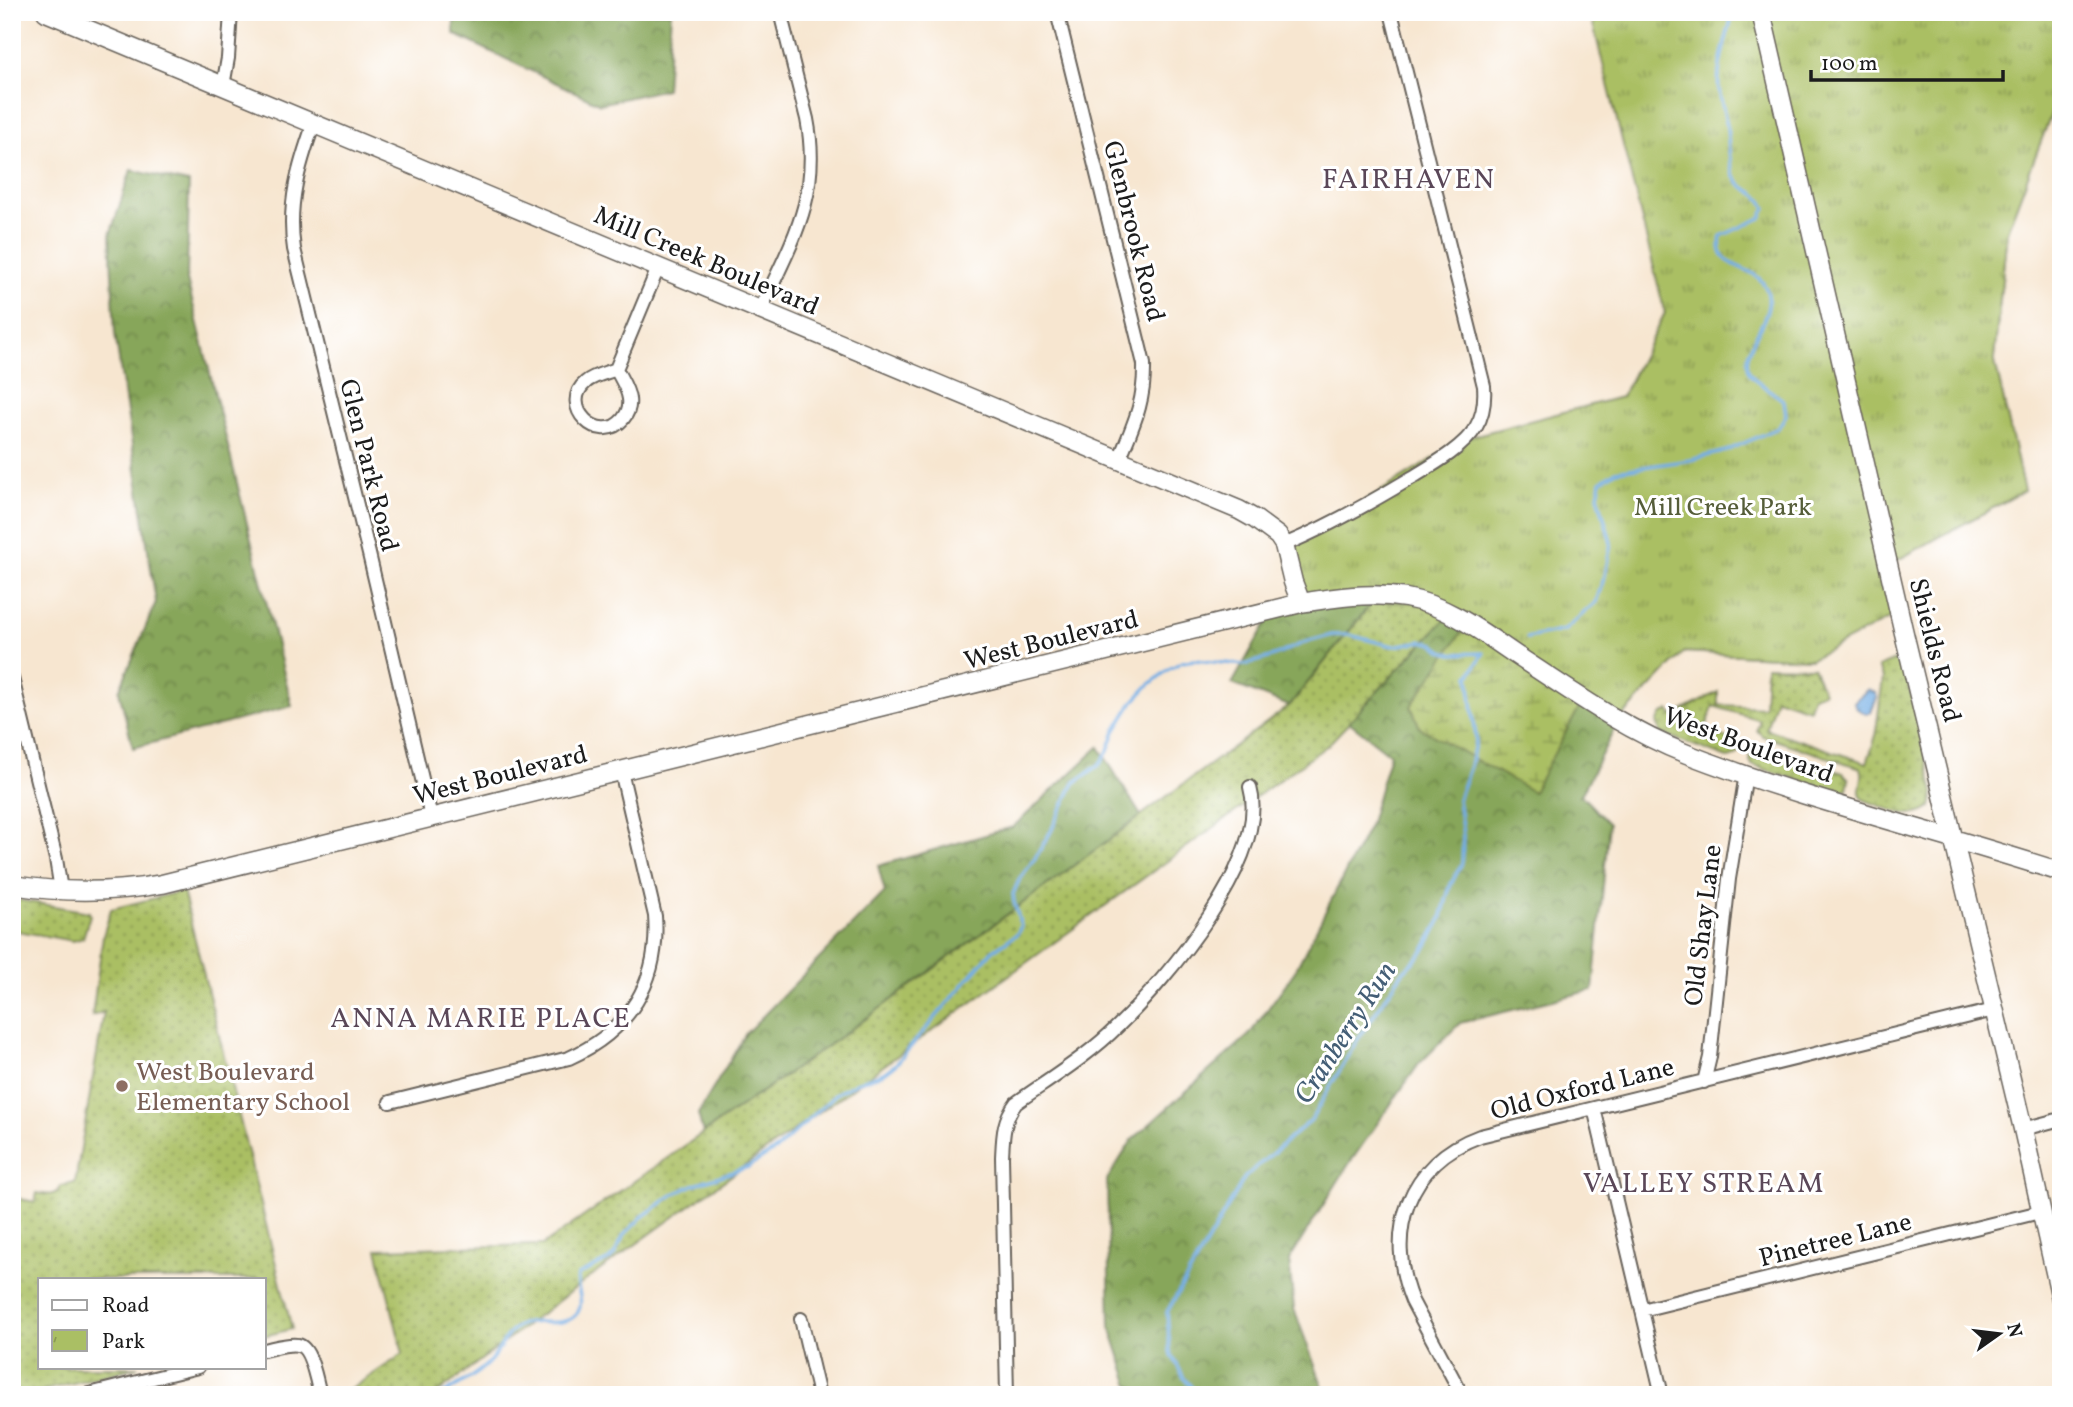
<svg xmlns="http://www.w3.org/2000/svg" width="2073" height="1407" viewBox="0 0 2073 1407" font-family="Vollkorn,serif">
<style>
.grass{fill:url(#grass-dots);stroke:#636e40;stroke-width:2}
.forest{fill:url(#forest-crowns);stroke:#52613b;stroke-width:2}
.wetland{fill:url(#wetland-marsh);stroke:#636e40;stroke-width:2}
.park{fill:url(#park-tufts);stroke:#636e40;stroke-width:2}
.water{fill:url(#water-ripples);stroke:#486580;stroke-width:2}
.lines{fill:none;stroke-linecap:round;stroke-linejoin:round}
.stream{stroke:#74aee4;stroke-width:3.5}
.street-casing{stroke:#69635b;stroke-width:16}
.secondary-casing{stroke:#69635b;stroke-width:21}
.street{stroke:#fff;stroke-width:12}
.secondary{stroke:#fff;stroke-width:18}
.education-dot{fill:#8d6e63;stroke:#fff;stroke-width:2.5}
.labels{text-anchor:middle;stroke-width:6;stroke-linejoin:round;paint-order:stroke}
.street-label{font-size:26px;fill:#1c1c1c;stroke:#fff}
.park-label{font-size:26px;fill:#555d39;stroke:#fff}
.education-label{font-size:26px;fill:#785e54;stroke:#fff;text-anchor:start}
.neighbourhood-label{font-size:28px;letter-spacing:2px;fill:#5a4758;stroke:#fff}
.water-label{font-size:28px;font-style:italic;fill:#445e76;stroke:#fff}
</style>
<defs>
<pattern id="grass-dots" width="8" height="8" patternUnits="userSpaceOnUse" patternTransform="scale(1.75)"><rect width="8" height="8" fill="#aabf64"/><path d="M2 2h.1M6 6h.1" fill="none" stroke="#8a9a52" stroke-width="1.8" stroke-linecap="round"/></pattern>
<pattern id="forest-crowns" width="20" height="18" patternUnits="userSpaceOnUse" patternTransform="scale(1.75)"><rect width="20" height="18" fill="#87a65a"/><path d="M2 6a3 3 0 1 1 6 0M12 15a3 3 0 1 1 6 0" fill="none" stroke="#6e864a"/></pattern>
<pattern id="wetland-marsh" width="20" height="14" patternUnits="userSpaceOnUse" patternTransform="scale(1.75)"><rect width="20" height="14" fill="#aabf64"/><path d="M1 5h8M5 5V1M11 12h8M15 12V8" fill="none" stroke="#8a9a52"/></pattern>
<pattern id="park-tufts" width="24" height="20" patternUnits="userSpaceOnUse" patternTransform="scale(1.75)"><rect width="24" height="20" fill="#aabf64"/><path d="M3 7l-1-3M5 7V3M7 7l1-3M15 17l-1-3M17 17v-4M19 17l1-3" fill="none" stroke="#8a9a52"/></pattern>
<pattern id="water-ripples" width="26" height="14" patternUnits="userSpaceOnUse" patternTransform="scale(1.75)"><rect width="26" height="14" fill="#74aee4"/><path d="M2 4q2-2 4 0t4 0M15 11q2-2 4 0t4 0" fill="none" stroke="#5e8db8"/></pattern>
</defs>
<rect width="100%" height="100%" fill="#fff"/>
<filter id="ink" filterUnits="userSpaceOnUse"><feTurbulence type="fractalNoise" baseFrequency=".0143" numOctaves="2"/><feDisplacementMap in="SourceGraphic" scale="14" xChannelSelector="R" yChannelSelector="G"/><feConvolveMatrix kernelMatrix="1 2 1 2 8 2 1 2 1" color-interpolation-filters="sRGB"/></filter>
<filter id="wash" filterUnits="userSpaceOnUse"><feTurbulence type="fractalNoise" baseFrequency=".00686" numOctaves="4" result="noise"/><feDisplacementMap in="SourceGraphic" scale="28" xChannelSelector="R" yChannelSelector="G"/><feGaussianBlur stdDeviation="1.57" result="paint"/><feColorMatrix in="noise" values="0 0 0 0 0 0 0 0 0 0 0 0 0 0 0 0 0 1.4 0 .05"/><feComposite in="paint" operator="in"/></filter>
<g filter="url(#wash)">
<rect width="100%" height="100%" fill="#f7e6d0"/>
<path class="grass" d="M2021,12L1328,745L574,1289L435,1395H342L403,1354L377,1249L543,1245L860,1023L1289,706L1378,595L1313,533L1469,437L1621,397L1665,313L1660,291Z
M1895,660L1905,668L1934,793L1931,807C1913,824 1884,806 1864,800C1854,791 1866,780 1861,768L1762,736L1757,730L1760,720L1713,706L1705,731L1741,742C1741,751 1737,758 1727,758L1661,733L1657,723L1661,715L1669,710L1673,716L1718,692V705L1764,707L1766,666L1813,667L1824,692L1813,696L1809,709L1776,698L1766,729L1867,763L1877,732L1876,731L1883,678L1878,667Z
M1755,747L1843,773L1849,779L1847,789L1841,793L1836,792L1752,765L1750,761V752Z
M183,891L292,1329L264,1336V1279H40V1367H138L25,1395H12V1227L16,1198L35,1202L37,1193C48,1195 56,1197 61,1186L75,1183L104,1012L92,1016L103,936L111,909Z
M12,899L89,912L90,915L83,938L73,941L12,930Z"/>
<path class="forest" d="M454,12H671L666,89L600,104L454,34Z
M2061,12V88L2007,231L1994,358L2024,491L1888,565L1811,659L1684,652L1619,720L1581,795L1609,824L1593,990L1460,1023L1419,1064L1347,1167L1289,1260L1294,1309L1326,1395H1140L1129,1383L1110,1326L1107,1180L1132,1140L1249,1035L1295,971L1369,826L1390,754L1349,722L1450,614Z
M131,170L189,183L187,280L292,706L133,748L119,691L156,602L115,334L110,235Z
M1378,595L1289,706L1232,684L1273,611Z
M1099,747L1141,816L860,1023L703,1133L698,1114L746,1033L885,892L878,866L1013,827Z"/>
<path class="wetland" d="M1468,623L1584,699L1533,792L1420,728L1411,706Z"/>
<path class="park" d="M1590,12H2061V88L2007,231L1994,358L2024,491L1888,565L1899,614L1811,659L1684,652L1619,720L1423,602L1301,603L1284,545L1313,533L1469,437L1622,397L1665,313Z"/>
<path class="water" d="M1868,689L1875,693L1877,698L1871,712L1866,714L1856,708L1854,702Z"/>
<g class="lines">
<path class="stream" d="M1527,638L1565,630L1596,602L1605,575L1611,543L1598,495L1601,481L1616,471L1690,460L1726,451L1778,428L1786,415L1784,401C1776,394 1755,381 1751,375C1733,349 1785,314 1763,283C1749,262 1714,271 1721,236L1761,218L1766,208C1758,188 1742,193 1734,175C1728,160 1729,143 1727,127C1725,114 1721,102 1719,90C1716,66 1727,39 1732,16
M442,1395C459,1384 482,1373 494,1356C503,1345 507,1330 522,1324C539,1318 566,1330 578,1312C585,1301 575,1287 578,1275L609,1260L614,1255L624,1235L642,1217L674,1194L695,1184L748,1167L777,1149L837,1093L856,1083L884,1073L896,1064L992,951L1017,934L1021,926L1014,902L1013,894L1020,878L1034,860L1050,833L1074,783L1099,765L1107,753L1115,731L1133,702L1149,685L1169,669L1182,662L1194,660L1245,665L1274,656L1303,643L1332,635H1349L1393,646L1423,641L1434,644L1443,651L1452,654L1484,653
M1198,1395L1184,1378L1170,1351L1167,1312L1245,1177L1311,1120L1356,1042L1402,973L1423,952L1441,919L1450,886L1462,863L1463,835L1458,799L1470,766L1476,739L1469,676L1483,654"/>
</g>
</g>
<g filter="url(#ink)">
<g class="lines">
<defs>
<path id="street" d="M1057,12L1144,364C1145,403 1133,425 1119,460
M223,86L228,58L231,12
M314,123C299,165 287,204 294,249L369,554L431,817
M760,311C791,243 822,196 807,119L780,12
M616,369C621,379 628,389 629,399C630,406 628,413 623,419C599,447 558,405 586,382C594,375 607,373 616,369Z
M616,369L658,268
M1284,545C1327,527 1368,504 1408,480C1429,467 1463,449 1476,427C1484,414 1485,400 1484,386L1391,12
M12,678L56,859L61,890
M1704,1082L1710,1057L1729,879L1746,774
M390,1102L569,1058C629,1031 660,982 655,916L621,771
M1594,1108L1662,1395
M2023,1129L2061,1119
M1642,1310L2040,1212
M801,1319L819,1395
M264,1350C274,1348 288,1343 298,1345C311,1347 317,1383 320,1395
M85,1395L198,1367
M1007,1395L1002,1157C1003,1136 1003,1120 1016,1103C1050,1079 1088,1056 1118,1026C1166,980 1270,858 1250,787
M1462,1395L1412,1301C1384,1233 1408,1162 1480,1136L1994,1010"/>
<path id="secondary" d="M46,12L1239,510L1255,519L1278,536L1284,545L1293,582L1301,603
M1761,12L1903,629L2023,1129L2061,1299
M12,885C63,893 112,893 162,884L1301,603C1336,597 1370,592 1406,598C1450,606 1486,635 1522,659C1575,694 1628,731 1687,754C1809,801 1937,832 2061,872"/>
</defs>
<use href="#street" class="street-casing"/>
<use href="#secondary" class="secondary-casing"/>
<use href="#street" class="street"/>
<use href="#secondary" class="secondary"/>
</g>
</g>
<circle class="education-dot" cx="122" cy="1086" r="7"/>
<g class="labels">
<g class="street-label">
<text transform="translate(1135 231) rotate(76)" y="9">Glenbrook Road</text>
<text transform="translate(707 260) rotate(23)" y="9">Mill Creek Boulevard</text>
<text transform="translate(370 465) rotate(76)" y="9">Glen Park Road</text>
<text transform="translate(1051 639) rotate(-14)" y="9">West Boulevard</text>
<text transform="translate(1936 650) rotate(76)" y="9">Shields Road</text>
<text transform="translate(1749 744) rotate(20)" y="9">West Boulevard</text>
<text transform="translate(500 774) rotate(-14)" y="9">West Boulevard</text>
<text transform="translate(1702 925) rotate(-83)" y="9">Old Shay Lane</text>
<text transform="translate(1582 1088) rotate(-14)" y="9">Old Oxford Lane</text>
<text transform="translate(1835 1239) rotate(-14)" y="9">Pinetree Lane</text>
</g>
<g class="park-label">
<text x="1723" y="515">Mill Creek Park</text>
</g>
<g class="education-label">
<text x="136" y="1080">West Boulevard<tspan x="136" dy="30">Elementary School</tspan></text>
</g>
<g class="neighbourhood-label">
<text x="1409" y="188">FAIRHAVEN</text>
<text x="481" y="1027">ANNA MARIE PLACE</text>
<text x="1704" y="1192">VALLEY STREAM</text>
</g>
<g class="water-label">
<text transform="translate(1344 1032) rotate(-57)" y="10">Cranberry Run</text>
</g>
</g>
<rect width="2073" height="1407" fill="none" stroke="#fff" stroke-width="42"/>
<rect x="38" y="1278" width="228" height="91" fill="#ffffff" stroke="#a4a4a4" stroke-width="2"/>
<rect x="52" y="1300" width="35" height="10" fill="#ffffff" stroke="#a4a4a4" stroke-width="2"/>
<text x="102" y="1312" font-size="21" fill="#1c1c1c">Road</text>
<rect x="52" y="1330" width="35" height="21" fill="url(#park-tufts)" stroke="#a4a4a4" stroke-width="2"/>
<text x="102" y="1348" font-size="21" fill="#1c1c1c">Park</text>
<g transform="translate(1999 1334) rotate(76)" stroke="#ffffff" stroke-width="5" paint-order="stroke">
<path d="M0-5L12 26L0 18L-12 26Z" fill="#1c1c1c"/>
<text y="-10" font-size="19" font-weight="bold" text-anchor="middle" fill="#1c1c1c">N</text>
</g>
<path d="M1811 70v10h192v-10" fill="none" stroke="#1c1c1c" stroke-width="3.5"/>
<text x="1821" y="70" font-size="21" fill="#1c1c1c" stroke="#ffffff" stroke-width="5" paint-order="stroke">100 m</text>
</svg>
